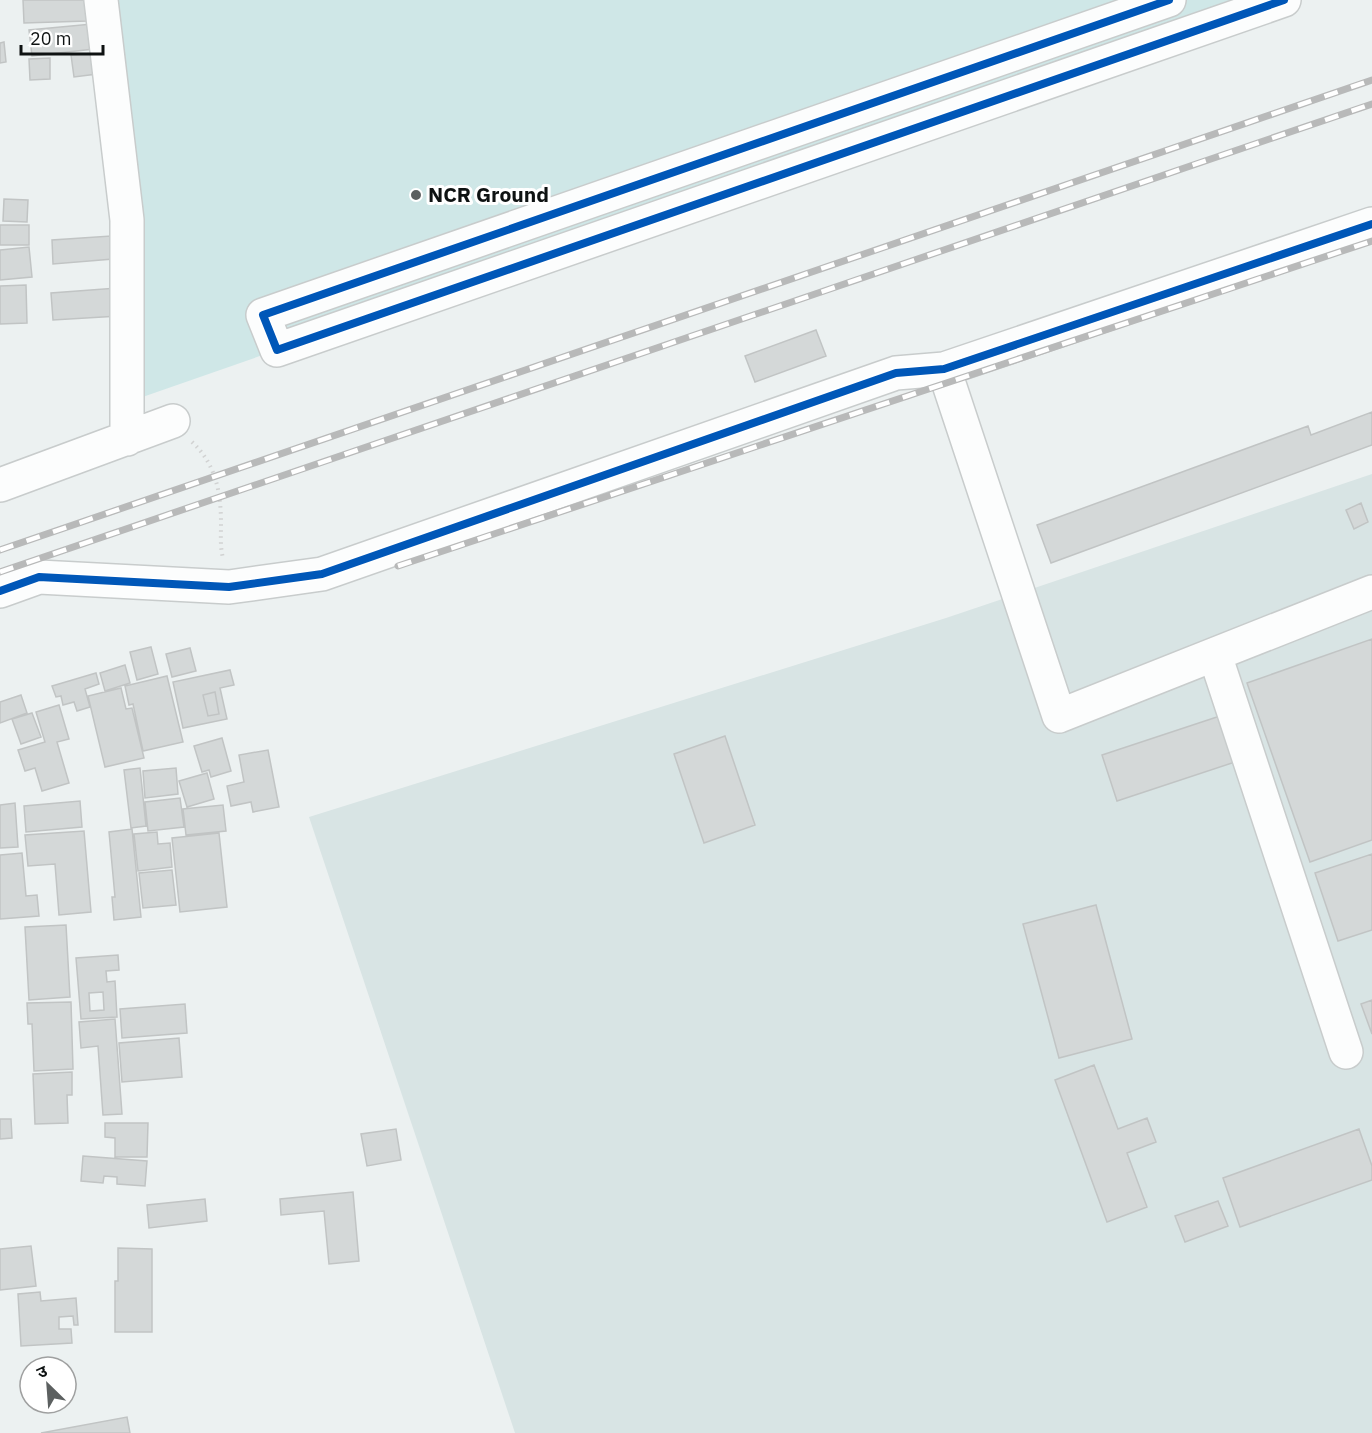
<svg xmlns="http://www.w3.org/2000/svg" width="1372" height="1433" viewBox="0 0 1372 1433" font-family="'IBM Plex Sans','Noto Sans Devanagari',sans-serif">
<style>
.built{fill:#d8e4e4}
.green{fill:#cfe7e7}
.building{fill:#d4d8d8;stroke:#c1c4c4;stroke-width:1.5;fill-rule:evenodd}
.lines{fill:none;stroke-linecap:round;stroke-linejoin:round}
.minor-casing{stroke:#c8cccc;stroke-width:36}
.path{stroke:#d1d2d2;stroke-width:4;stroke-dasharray:1.5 4.5;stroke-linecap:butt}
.minor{stroke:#fcfdfd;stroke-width:33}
.rail-casing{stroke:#b8b9b9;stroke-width:7}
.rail{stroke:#fff;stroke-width:4.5;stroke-dasharray:14;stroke-linecap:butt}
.cycleway-casing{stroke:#fff;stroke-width:11}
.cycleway{stroke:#0057b8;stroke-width:8}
.poi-dot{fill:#5c6060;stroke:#fff;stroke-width:2}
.labels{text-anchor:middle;stroke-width:6;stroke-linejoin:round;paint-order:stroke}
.poi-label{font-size:21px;font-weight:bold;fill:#0e1212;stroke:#fff;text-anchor:start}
</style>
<rect width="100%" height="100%" fill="#ecf1f1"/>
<path class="built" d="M1372,474V1433H515L309,817L946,618Z"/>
<path class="green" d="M92,0H1280L134,400Z"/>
<path class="building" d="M23,0H87V21L24,23Z
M92,24L94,49L32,56L29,30Z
M4,42L6,62L0,63V43Z
M95,53L97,74L74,77L71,55Z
M50,58V79L30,80L29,59Z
M4,199L28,200L27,222L3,221Z
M0,225H29V245H0Z
M111,236L113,259L53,264L52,240Z
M29,247L32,277L0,280V250Z
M26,285L27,323L0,324V286Z
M117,288L119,316L53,320L51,293Z
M816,330L826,356L755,382L745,356Z
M1372,412V445L1051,563L1037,525L1308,426L1311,435Z
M1361,503L1368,522L1354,529L1346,510Z
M1372,639V840L1310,862L1247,683Z
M151,647L158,674L137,680L130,652Z
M190,648L196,671L172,677L166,654Z
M125,665L130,683L105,691L100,673Z
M230,670L234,685L220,688L227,719L183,728L173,682ZM215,692L219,714L208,716L203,695Z
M96,673L99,684L85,689L90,707L77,711L74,702L63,705L61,696L56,697L52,686Z
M167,676L183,742L143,751L133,704L129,705L125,686Z
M121,688L126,709L132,708L144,758L105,767L88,696Z
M215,692L219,714L208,716L203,695Z
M21,695L27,713L0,723V702Z
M59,705L69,739L57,742L69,783L42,791L35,768L25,771L18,750L45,742L36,712Z
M32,713L41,737L21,744L12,719Z
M1223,715L1238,761L1117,801L1102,755Z
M725,736L755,825L704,843L674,754Z
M222,738L231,771L211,777L209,770L202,772L194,746Z
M268,750L279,807L253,812L251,802L231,806L227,786L244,782L239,755Z
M140,768L146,826L131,828L124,770Z
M176,768L178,794L145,798L143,771Z
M207,773L214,799L187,807L179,781Z
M180,798L184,827L148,831L145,802Z
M80,801L82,827L26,832L24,806Z
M15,803L18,847L0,848V805Z
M223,805L226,831L186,835L183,809Z
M132,829L141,917L114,920L112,897H115L109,832Z
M84,831L91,912L59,915L55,864L28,866L25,835Z
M157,832L158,844L170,843L172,867L138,871L134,834Z
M219,833L227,907L180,912L172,838Z
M22,853L26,896L37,895L39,916L0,919V855Z
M1372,854V930L1338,941L1315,873Z
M172,870L176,905L143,908L139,873Z
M1096,905L1132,1039L1059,1058L1023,924Z
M66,925L70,997L29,1000L25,927Z
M118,955L119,970L106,971L107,982L115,981L117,1017L81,1019L76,958ZM103,992L104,1010L90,1011L89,993Z
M1372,1000V1034L1361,1004Z
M71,1002L73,1069L34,1071L32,1024H28L27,1003Z
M185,1004L187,1033L122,1038L120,1009Z
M115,1019L122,1114L103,1115L98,1046L81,1048L79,1022Z
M179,1038L182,1077L122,1082L119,1043Z
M1094,1065L1118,1129L1147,1118L1156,1142L1127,1153L1147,1207L1107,1222L1055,1080Z
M72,1072V1095H67L68,1123L35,1124L33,1074Z
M0,1119H11L12,1138L0,1139Z
M105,1123H148L147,1157H115V1138L105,1137Z
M396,1129L401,1160L367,1166L361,1134Z
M1359,1129L1372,1166V1180L1240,1227L1223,1178Z
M83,1156L147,1161L145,1186L117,1184V1177L104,1176L103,1183L81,1181Z
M353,1192L359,1261L329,1264L324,1211L281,1215L280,1199Z
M205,1199L207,1221L149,1228L147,1205Z
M1218,1201L1228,1226L1185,1242L1175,1216Z
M31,1246L36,1286L0,1290V1249Z
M118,1248L152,1249V1332H115V1281H118Z
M40,1292L41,1301L76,1298L78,1325H74L73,1316L59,1317V1329H71L72,1343L21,1346L18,1294Z
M127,1417L130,1433H41Z"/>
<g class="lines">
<defs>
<path id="minor" d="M101,0L127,220V439
M1169,0L263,315L277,350L1284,0
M944,369L1059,716L1372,592
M0,485L173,421
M0,591L39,577L229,587L322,574L896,373L944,369L1372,224
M1215,655L1346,1052"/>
</defs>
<use href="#minor" class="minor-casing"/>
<path class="path" d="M192,442C216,464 221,493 221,524C221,535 220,547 223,558"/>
<use href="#minor" class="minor"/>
<defs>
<path id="rail" d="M0,550L1372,80
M398,566L1372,241
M0,572L1372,104"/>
</defs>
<use href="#rail" class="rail-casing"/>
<use href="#rail" class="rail"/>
<defs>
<path id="cycleway" d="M1169,0L263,315L277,350L1284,0
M0,591L39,577L229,587L322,574L896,373L944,369L1372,224"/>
</defs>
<use href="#cycleway" class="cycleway-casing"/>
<use href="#cycleway" class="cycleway"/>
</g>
<circle class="poi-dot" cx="416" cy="195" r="6"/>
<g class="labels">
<g class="poi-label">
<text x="428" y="202">NCR Ground</text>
</g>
</g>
<g transform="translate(48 1385) rotate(335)"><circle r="28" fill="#ffffff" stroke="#9fa0a0" stroke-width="1.5"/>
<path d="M0-4.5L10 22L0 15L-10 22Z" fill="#5c6060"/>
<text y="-9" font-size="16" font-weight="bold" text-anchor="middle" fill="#0e1212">उ</text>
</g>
<path d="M21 45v9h82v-9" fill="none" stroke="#0e1212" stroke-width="3"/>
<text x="30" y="45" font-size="18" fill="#0e1212" stroke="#ffffff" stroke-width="4.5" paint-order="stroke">20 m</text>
</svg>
